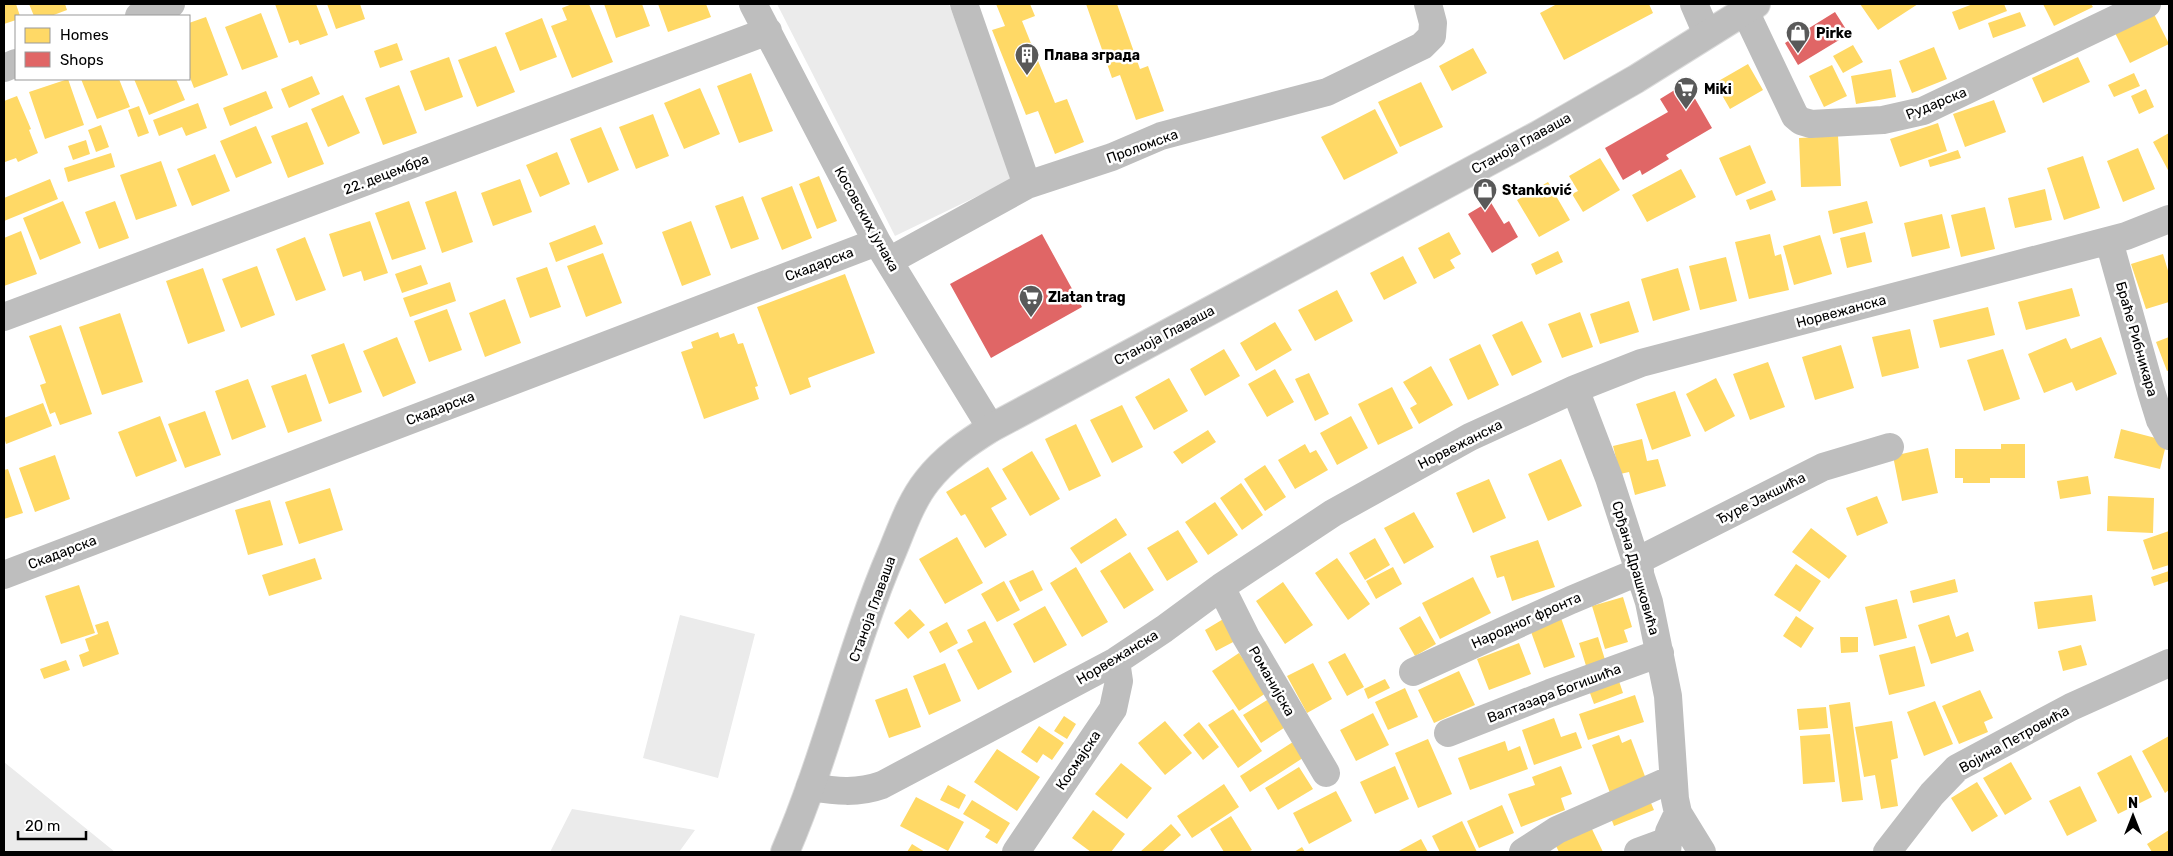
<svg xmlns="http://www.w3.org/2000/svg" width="2173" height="856" viewBox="0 0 2173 856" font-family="Rubik,sans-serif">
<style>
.green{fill:#ebebeb}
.homes{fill:#ffd966}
.shops{fill:#e06666}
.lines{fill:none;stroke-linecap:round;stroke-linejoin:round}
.primary-casing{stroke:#dbdbdb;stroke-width:30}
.street{stroke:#bebebe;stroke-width:28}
.primary{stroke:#bebebe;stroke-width:28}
.labels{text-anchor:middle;stroke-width:5;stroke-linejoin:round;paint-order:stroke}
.poi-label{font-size:14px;font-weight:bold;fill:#000;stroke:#fff;text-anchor:start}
.street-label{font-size:14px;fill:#000;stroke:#fff}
</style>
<rect width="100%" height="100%" fill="#fff"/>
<path class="green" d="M777,4H949L1015,178L895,236Z
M680,615L755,634L718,778L643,758Z
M4,762L115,852H4Z
M572,809L695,830L679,852H550Z"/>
<path class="homes" d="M4,4H16L20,16H16V20L4,24Z
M29,4H65L67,10L51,16H34Z
M275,4H316L328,35L300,45L298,40L289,43Z
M327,4H360L365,19L336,29Z
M572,4H589L613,62L572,78L551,26L567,20L562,8Z
M604,4H642L650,26L616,38Z
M658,4H706L711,17L668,32Z
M996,4H1030L1035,16L1022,21L1055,103L1067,99L1084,142L1055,154L1038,111L1026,115L992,30L1005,26Z
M1086,4H1117L1140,69L1148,66L1164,111L1136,120L1120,75L1112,78Z
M1557,4H1649L1653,13L1564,60L1540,13Z
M1860,4H1918L1878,30Z
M1973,4H2004L2007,11L1959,30L1952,12Z
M2043,4H2091L2093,7L2054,26Z
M2020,12L2026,26L1993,38L1988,23Z
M261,13L278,57L242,70L225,27Z
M2154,14L2169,44L2130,63L2115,33Z
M206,17L228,75L194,88L189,75V23Z
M542,18L557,57L520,71L505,33Z
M397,43L403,60L380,68L374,51Z
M1853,45L1863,62L1843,73L1833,56Z
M496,46L515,92L477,107L458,60Z
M1934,47L1947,79L1912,93L1899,61Z
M1473,48L1487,73L1452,91L1439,66Z
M449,57L463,97L425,111L410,71Z
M2078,57L2090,82L2043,103L2032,78Z
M1748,64L1763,90L1730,109L1715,83Z
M1832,65L1847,96L1824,107L1809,76Z
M1891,69L1896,97L1856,104L1851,76Z
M751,73L773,131L739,143L717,86Z
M2134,73L2140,86L2114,97L2108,85Z
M312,76L320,94L289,108L281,89Z
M68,79L84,125L45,139L29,92Z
M81,79H119L130,107L97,119Z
M134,79H176L185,100L149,115Z
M1421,82L1443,127L1400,147L1378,102Z
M399,85L417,133L383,145L365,98Z
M700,88L720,134L684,149L664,103Z
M2146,89L2154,107L2139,114L2131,96Z
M266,91L273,108L230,126L223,108Z
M343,95L360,133L328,147L311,109Z
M17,96L31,129L29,130L38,153L18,162L16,158L5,162L4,101Z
M1994,100L2006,132L1965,147L1953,114Z
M198,103L207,128L186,136L182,127L159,136L153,120Z
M139,106L149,133L138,137L128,110Z
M1375,109L1398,153L1344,180L1321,137Z
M653,114L669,156L636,169L619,127Z
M307,122L324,164L288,178L271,136Z
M1938,123L1947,151L1900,167L1890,139Z
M101,125L109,147L96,152L88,130Z
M256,126L272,163L236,178L220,141Z
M601,127L619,170L588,183L570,139Z
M2169,133V172L2153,142Z
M1838,136L1841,186L1801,187L1799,138Z
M86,140L90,154L73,160L68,146Z
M1750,145L1766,183L1736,196L1719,158Z
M2138,148L2155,189L2123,202L2107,161Z
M1958,150L1961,158L1930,167L1928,160Z
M557,152L570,184L540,197L526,165Z
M111,153L115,167L68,182L64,168Z
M215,154L230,191L192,206L177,169Z
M2083,156L2100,208L2064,220L2047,168Z
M1600,158L1620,190L1583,212L1572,194L1578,191L1569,176Z
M161,161L177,206L136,220L120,175Z
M1681,169L1696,197L1647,222L1632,195Z
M819,176L837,221L817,229L799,184Z
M50,179L58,199L4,221V198Z
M520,179L532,212L493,226L481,193Z
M1548,182L1570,220L1539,237L1517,200Z
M792,186L812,238L782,250L761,198Z
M2045,189L2052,220L2015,228L2008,198Z
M1772,190L1776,200L1750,210L1746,200Z
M456,191L473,242L442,253L425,202Z
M743,196L759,239L731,249L715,206Z
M63,201L81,243L40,260L23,218Z
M115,201L129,238L99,249L85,212Z
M409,201L426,249L392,260L375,213Z
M1867,201L1873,223L1833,234L1828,211Z
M1985,207L1995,249L1961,257L1951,215Z
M1942,214L1950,248L1912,257L1904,223Z
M370,221L388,273L364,281L361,271L343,277L329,234Z
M691,221L711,275L682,286L662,232Z
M595,225L603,244L556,262L549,243Z
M21,231L37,274L4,286V238Z
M1449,232L1461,254L1450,260L1455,268L1434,279L1418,248Z
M1865,232L1872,262L1847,268L1840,238Z
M1770,234L1775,256L1781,254L1789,290L1749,299L1735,242Z
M1820,235L1832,274L1794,285L1783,246Z
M305,237L326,290L296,301L276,249Z
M1558,251L1563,262L1536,275L1531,264Z
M603,253L622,303L586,317L567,266Z
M2163,254L2169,274V302L2146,309L2131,264Z
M1403,256L1417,283L1384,300L1370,273Z
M1726,257L1737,301L1700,310L1689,266Z
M421,265L428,284L402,293L395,274Z
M257,266L275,315L241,328L222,279Z
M547,267L561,307L530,318L516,278Z
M203,268L225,331L188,344L166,281Z
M1678,268L1690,310L1653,321L1641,279Z
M845,274L875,353L808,378L811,387L790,395L757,307Z
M450,282L456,301L410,317L403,298Z
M2072,288L2080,316L2026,330L2018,302Z
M1337,290L1353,321L1315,341L1298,310Z
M505,299L521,343L485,357L469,313Z
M1629,301L1639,332L1600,344L1590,314Z
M1988,307L1995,335L1940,348L1933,320Z
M447,309L462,350L429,362L414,321Z
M1580,312L1593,347L1562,358L1548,324Z
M120,313L143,382L102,395L79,327Z
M1522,321L1542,362L1512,376L1492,335Z
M1275,322L1292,350L1256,371L1240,343Z
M61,325L92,414L60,425L55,412L50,414L40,385L46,383L29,336Z
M1910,329L1919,368L1882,377L1872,337Z
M718,332L720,338L734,333L738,344L743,343L758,386L755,387L759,399L704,419L681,352L693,348L691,342Z
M397,337L416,383L383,397L363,351Z
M2101,337L2117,374L2076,391L2072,382L2044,393L2028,354L2066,338L2071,349Z
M2169,337V370L2167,371L2156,342Z
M344,343L362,392L329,404L311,355Z
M1480,344L1499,385L1468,400L1449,359Z
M1841,345L1854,388L1815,400L1802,357Z
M1224,349L1240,376L1205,396L1190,369Z
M2003,349L2020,399L1984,411L1967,360Z
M1768,362L1785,407L1750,420L1733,374Z
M1431,366L1453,405L1419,424L1410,408L1417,404L1403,382Z
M1275,369L1294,402L1267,417L1248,384Z
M1309,373L1329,414L1315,421L1295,379Z
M306,374L322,421L288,433L271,386Z
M1169,378L1188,411L1154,430L1135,397Z
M1716,378L1735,416L1705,432L1686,394Z
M248,379L266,427L232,440L215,391Z
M1392,387L1413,428L1378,445L1358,404Z
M1675,391L1691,436L1652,450L1636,404Z
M43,403L52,426L6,444L4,437V418Z
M1122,405L1143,447L1112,463L1090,420Z
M205,411L221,455L185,468L168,424Z
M160,416L177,461L136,477L118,432Z
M1351,416L1368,448L1337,465L1320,433Z
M1076,424L1101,476L1069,491L1045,439Z
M2121,429L2167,441L2160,469L2114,458Z
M1208,430L1216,442L1182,464L1173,452Z
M1642,439L1647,461L1658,459L1666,486L1635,495L1629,472L1620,474L1613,446Z
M1305,444L1310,453L1316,450L1328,470L1295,489L1278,460Z
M2001,444H2025V478H1990V483H1963V478H1955V449H2001Z
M1928,448L1938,493L1902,501L1893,456Z
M1032,451L1060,499L1030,516L1002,469Z
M55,455L70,499L35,512L19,468Z
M1561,459L1582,506L1548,521L1528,474Z
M1265,465L1286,497L1265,511L1244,479Z
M988,467L1007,499L991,508L1007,535L985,548L965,514L961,516L946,492Z
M8,469L23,513L4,519V470Z
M2088,476L2091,494L2060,499L2057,481Z
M1489,479L1506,518L1473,533L1456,493Z
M1241,483L1263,515L1242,530L1220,498Z
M330,488L343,530L299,544L285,502Z
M1877,496L1888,523L1857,536L1846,508Z
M2108,496L2154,498L2153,533L2107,531Z
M270,500L283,545L248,555L235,510Z
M1215,502L1238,535L1208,555L1185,522Z
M1414,512L1434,547L1404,564L1384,528Z
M1116,518L1127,535L1081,564L1070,548Z
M1811,528L1847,556L1829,579L1792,552Z
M1178,530L1198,562L1167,581L1147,548Z
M2169,531V565L2153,570L2143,540Z
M957,537L983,583L945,604L919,559Z
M1375,538L1390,565L1365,580L1349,553Z
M1538,540L1555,587L1512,601L1504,576L1497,578L1490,556Z
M1130,552L1154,590L1124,609L1100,571Z
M315,558L322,579L269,596L262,575Z
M1337,558L1370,604L1348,620L1315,573Z
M1796,564L1821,581L1800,612L1774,595Z
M1076,567L1108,622L1082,637L1050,583Z
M1393,567L1402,584L1376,599L1366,581Z
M1033,570L1043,590L1020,602L1009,581Z
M2169,571V581L2154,586L2151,577Z
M1473,577L1491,613L1440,639L1422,603Z
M1955,579L1958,592L1913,603L1910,591Z
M1004,581L1020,610L997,622L981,594Z
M1283,582L1313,625L1285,644L1256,601Z
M79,585L95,633L61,644L45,596Z
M2092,595L2096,621L2038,629L2034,602Z
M1623,597L1632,627L1624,630L1628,642L1605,649L1592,606Z
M1897,599L1907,638L1874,646L1865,607Z
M1045,606L1067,645L1034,663L1013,624Z
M910,609L925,625L908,639L894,623Z
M1949,615L1956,637L1968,632L1974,651L1931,664L1918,625Z
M1420,616L1436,644L1415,656L1399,628Z
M1796,616L1814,628L1801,648L1783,636Z
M1225,618L1237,640L1216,651L1205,630Z
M1561,618L1575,657L1544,668L1530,629Z
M108,621L119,654L83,667L79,655L89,651L85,639L98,634L95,625Z
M985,621L1012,672L978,690L957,650L973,642L967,630Z
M947,622L958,643L940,653L929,632Z
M1598,637L1606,663L1587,669L1579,643Z
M1840,637H1858V652L1841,653Z
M1519,643L1531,674L1489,690L1477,659Z
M2081,645L2087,665L2063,671L2058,651Z
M1915,646L1925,686L1889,695L1879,655Z
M1239,653L1266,693L1239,711L1212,671Z
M1345,653L1364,687L1347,696L1328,662Z
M66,660L70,670L44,679L40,669Z
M945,663L961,701L929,715L913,676Z
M1313,663L1332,699L1307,713L1287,676Z
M1459,671L1475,705L1434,723L1418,690Z
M1617,675L1623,693L1594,704L1587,685Z
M1385,679L1390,688L1368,699L1364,689Z
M907,688L921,727L889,738L875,700Z
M1405,688L1418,717L1388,730L1375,702Z
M1980,690L1993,718L1984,722L1988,732L1959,744L1942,706Z
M1635,695L1644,722L1588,740L1579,714Z
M1272,697L1290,724L1261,743L1243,715Z
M1935,701L1953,744L1924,756L1907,712Z
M1850,702L1863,800L1842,802L1829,705Z
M1826,707L1828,728L1799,730L1797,709Z
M1233,709L1262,751L1238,768L1208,725Z
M1373,713L1389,745L1356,761L1340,730Z
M1064,716L1076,724L1067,739L1054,731Z
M1554,718L1561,737L1576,732L1582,748L1534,765L1522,730Z
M1165,721L1192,753L1165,775L1138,743Z
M1892,721L1898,758L1891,760L1898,806L1881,809L1875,775L1864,777L1855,727Z
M1199,722L1219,747L1203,760L1183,735Z
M1039,726L1064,743L1052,760L1043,754L1037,763L1021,752Z
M1830,734L1835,782L1803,784L1800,736Z
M1619,735L1622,743L1631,739L1646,779L1610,793L1592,745Z
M2169,736V790L2165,793L2142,751Z
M1428,739L1452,794L1418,808L1395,753Z
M1296,740L1306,756L1250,792L1240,776Z
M1505,741L1508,751L1520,746L1528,769L1470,790L1458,758Z
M997,749L1040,777L1017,811L974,782Z
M2131,755L2152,797L2118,814L2097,773Z
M2011,762L2032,799L2005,815L1983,778Z
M1121,763L1152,788L1127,819L1095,794Z
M1395,766L1409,799L1375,814L1360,782Z
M1561,766L1572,794L1561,798L1565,810L1521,827L1508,794L1535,785L1532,777Z
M1299,767L1313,789L1278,810L1265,788Z
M1977,782L1998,816L1972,832L1951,798Z
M1224,784L1239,807L1192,838L1177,816Z
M948,785L966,795L959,809L940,800Z
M2080,786L2097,821L2067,836L2049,801Z
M1336,791L1352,821L1309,844L1293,813Z
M1648,796L1654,810L1614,826L1609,813Z
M916,797L964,822L948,851L900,826Z
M972,800L1010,823L997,844L985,837L990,830L963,814Z
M1502,805L1514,833L1479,848L1467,821Z
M1093,810L1125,834L1111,852H1091L1072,838Z
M1231,816L1252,850L1247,852H1224L1210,829Z
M1462,821L1477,852H1440L1432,836Z
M1171,824L1181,835L1162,852H1140Z
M1591,827L1603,852H1559L1555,844Z
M2169,830V852H2152L2147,844Z
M1421,839L1428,852H1397Z
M912,844L925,852H907Z
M1302,847L1305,852H1294Z"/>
<path class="shops" d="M1835,12L1849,34L1798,65L1785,43Z
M1686,83L1712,128L1666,155L1669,159L1642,175L1640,170L1623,180L1605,148L1668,112L1660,99Z
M1490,201L1504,224L1509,221L1518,237L1492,253L1468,214Z
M1042,234L1082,307L991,358L950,284Z"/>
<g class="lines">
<defs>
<path id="primary" d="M785,852C827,755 850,650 892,552C902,528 911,501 927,481C945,458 967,443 991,428L1540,134L1636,79L1756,4"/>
</defs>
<use href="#primary" class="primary-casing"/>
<path class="street" d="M753,4L877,242L991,428
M964,4L1027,185L1112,157L1161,136L1327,92L1422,46L1432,36L1433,23L1428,4
M1694,4L1707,34
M1745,11L1795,116L1801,121L1811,124L1883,120L1923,111L2147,4
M139,16L171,4
M4,68L16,63
M2109,241L2151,391L2160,420L2169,436
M889,261L1027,185
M4,317L768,31
M1575,389L1609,478L1649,602L1668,696L1675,799L1678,813L1702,852
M1637,561L1823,467L1890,447
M4,575L877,242
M1221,587L1246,637L1326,773
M1413,672L1571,600L1640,571
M1448,733L1550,693L1660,653
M810,787C835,791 857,794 882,785L1116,661L1164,629L1221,587L1333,513L1470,437L1575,389L1641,363L2126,236L2169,219
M1016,852L1113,709L1119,681L1116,661
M1523,852L1557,830L1672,779
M1638,852L1668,841
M1667,852L1669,832L1678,813
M1887,852L1932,794L1957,768L2071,707L2169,663"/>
<use href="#primary" class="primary"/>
</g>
<defs>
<symbol id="shop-pin" viewBox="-11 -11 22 30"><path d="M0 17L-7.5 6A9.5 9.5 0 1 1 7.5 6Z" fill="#595959" stroke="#fff"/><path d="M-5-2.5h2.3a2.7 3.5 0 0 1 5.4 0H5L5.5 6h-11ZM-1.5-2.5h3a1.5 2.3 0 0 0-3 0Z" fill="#fff"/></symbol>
<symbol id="building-pin" viewBox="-11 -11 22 30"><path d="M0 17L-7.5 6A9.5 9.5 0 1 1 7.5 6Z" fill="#595959" stroke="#fff"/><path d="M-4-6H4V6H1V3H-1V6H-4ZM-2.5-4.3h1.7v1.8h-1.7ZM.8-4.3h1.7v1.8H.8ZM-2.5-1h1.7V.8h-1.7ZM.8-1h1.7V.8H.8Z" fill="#fff"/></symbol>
<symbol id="supermarket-pin" viewBox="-11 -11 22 30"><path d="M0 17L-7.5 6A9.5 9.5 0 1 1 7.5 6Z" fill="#595959" stroke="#fff"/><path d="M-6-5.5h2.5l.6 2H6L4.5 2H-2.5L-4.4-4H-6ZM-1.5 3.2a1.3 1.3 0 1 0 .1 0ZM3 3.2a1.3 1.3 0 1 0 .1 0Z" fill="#fff"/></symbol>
</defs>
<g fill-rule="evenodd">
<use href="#shop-pin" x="1784" y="19" width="28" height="38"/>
<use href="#building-pin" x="1013" y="41" width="28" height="38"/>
<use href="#supermarket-pin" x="1672" y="75" width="28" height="38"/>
<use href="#shop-pin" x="1471" y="176" width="28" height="38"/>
<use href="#supermarket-pin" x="1017" y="283" width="28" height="38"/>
</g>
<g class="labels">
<g class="poi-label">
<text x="1816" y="38">Pirke</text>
<text x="1044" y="60">Плава зграда</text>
<text x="1704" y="94">Miki</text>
<text x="1502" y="195">Stanković</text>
<text x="1048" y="302">Zlatan trag</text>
</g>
<g class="street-label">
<text transform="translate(1936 103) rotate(-22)" y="5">Рударска</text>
<text transform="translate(1521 143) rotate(-29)" y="5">Станоја Главаша</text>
<text transform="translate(1142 146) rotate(-20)" y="5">Проломска</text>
<text transform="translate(386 174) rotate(-21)" y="5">22. децембра</text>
<text transform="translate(867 219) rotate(61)" y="5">Косовских јунака</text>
<text transform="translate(819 264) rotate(-21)" y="5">Скадарска</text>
<text transform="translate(1841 311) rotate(-15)" y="5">Норвежанска</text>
<text transform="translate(1164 335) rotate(-28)" y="5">Станоја Главаша</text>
<text transform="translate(2137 339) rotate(74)" y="5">Браће Рибникара</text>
<text transform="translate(440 408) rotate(-21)" y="5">Скадарска</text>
<text transform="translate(1460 444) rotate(-27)" y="5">Норвежанска</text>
<text transform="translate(1761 498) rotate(-27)" y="5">Ђуре Јакшића</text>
<text transform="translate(62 552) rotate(-21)" y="5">Скадарска</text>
<text transform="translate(1636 568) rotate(74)" y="5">Срђана Драшковића</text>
<text transform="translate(872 609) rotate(-70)" y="5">Станоја Главаша</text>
<text transform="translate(1526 620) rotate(-24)" y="5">Народног фронта</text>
<text transform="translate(1117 657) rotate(-31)" y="5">Норвежанска</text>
<text transform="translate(1272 681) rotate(60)" y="5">Романијска</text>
<text transform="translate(1554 693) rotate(-21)" y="5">Валтазара Богишића</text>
<text transform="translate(2014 739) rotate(-29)" y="5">Војина Петровића</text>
<text transform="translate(1078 760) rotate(-56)" y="5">Космајска</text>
</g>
</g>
<rect width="2173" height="856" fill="none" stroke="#000000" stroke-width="10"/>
<rect x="15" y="15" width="175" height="65" fill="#ffffff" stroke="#999999"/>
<rect x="25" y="28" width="25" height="15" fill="#ffd966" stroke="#999999"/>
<text x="60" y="40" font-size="15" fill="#000000">Homes</text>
<rect x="25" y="52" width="25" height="15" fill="#e06666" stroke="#999999"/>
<text x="60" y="65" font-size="15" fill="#000000">Shops</text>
<g transform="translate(2133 816)" stroke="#ffffff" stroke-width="4" paint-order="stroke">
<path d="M0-4L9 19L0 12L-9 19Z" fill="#000000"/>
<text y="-8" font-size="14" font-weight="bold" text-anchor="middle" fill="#000000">N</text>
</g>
<path d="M18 831v8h68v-8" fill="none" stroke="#000000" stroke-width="2.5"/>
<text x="25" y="831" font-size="15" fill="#000000" stroke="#ffffff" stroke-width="4" paint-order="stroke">20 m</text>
</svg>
